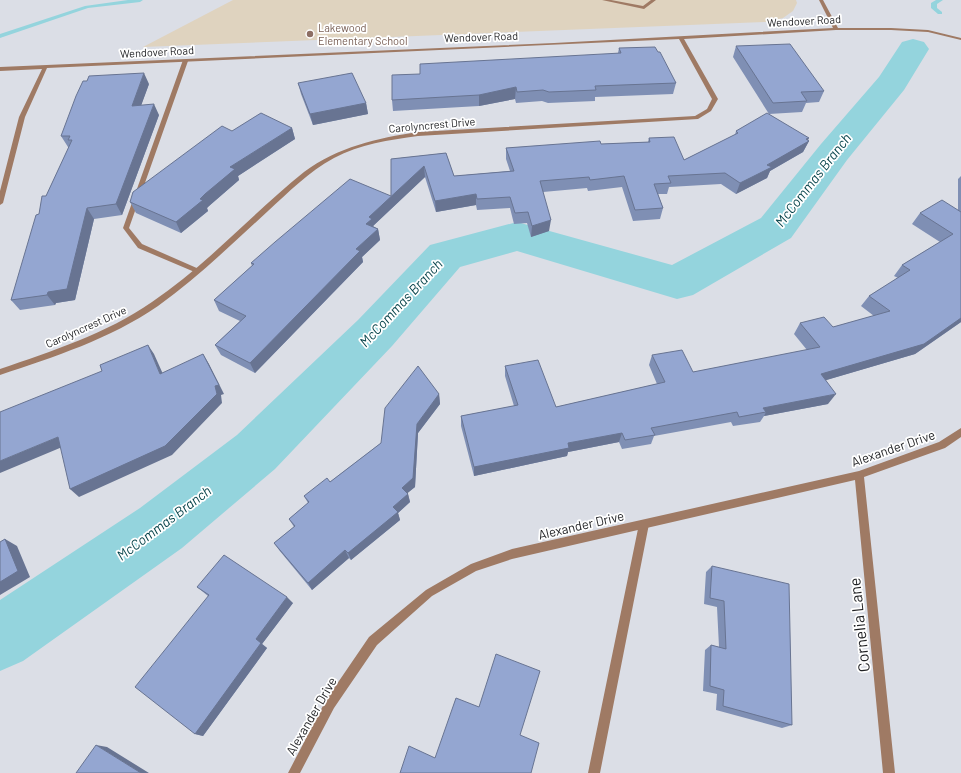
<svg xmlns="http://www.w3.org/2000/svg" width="961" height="773" viewBox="0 0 961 773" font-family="Barlow,sans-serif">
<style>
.education{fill:#dfd3bf}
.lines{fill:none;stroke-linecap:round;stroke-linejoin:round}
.stream{fill:#94d4dd;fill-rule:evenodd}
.river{fill:#94d4dd;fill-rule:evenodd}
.lane{fill:#9f7a64;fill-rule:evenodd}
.street{fill:#9f7a64;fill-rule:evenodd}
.wall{fill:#7f8fb4}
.shaded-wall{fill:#687492}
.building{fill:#94a6d1;stroke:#687492}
.education-dot{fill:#8d6e63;stroke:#fff;stroke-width:1.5}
.labels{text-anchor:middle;stroke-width:3.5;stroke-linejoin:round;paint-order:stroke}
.far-street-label{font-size:11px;fill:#1f2023;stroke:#fff}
.far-education-label{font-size:11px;fill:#785e54;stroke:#fff;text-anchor:start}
.street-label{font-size:13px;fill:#1f2023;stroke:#fff}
.water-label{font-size:14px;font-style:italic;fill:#003f46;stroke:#fff}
.near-street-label{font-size:16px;fill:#1f2023;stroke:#fff}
</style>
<rect width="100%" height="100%" fill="#dbdee6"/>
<path class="education" d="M233,0H796L797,3L793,11L783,18L765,22L143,47Z"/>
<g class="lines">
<path class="stream" d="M128,0H143L140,2L88,8L0,38V34L85,6Z
M936,0H943L937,4V8L942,12V14H938L931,8V3Z"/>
<path class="river" d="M913,39L924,42L929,49L904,90L847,160L791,238L693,295L677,299L517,251L460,267L392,346L275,469L182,548L23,661L0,671V600L140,508L237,435L358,320L430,245L517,222L672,265L761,218L821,144L879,77L902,42Z"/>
<path class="lane" d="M602,0H611L643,6L651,0H656L644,9Z
M183,60L188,61L129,228L142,244L199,269L200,271L197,273L138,248L123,228Z
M644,520L647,521L649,524L600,773H588L639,524L641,521Z"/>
<path class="street" d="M819,0H823L838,28H891L928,30L961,38V40L928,32L891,30H836L684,39L718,99L711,111L698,119L418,136C389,140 360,144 334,158C308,172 289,192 268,211C232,244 197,278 158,306C110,339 54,357 0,375V369C52,351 106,334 152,302C207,265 252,214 304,172C338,147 377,138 418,132L695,116L707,109L712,99L679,39L47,68L25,117L3,203L0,205V191L19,117L42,69L0,71V67L554,43L833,28Z
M961,428V437L945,448L864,477L895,773H883L855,480L512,559L476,571L432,596L377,645L334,708L300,773H288L326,700L369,637L426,590L471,564L512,549L859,471L939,442Z"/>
</g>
<path class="wall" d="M736,46L824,91L819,102L806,103L802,112L769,114L809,141L803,152L770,171L767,178L736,194L721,184L669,187L667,194H658L663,208L660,219L633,221L622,187L588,191L587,188L543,192L549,231L531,237L527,223L514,224L510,208L477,210L476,205L436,212L425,177L373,226L378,229L380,240L362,257L363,262L255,373L221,355L215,345L240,321L219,311L214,300L252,266L251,263L391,196V159L446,153L454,176L510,171L506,159V148L648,142L649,138L684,160L735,135L736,131L769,114L733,57Z
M619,48L658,52L676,83L673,94L595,97V101L548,103L542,101L516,103L515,99L479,106L393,111L392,100L618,53Z
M298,83L366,103L368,114L313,125L301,94Z
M149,84L141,105L159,115L122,215L94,219L75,300L56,303L55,305L20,310L11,300L46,196L69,147H68L61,136Z
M292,128L295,139L238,176L239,180L209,206L207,208L208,211L181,233L136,213L130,202L232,131Z
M961,176V322L915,354L826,380L828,404L764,416L760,422L733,426L731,422L654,436L651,444L622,449L619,442L568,452L567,456L474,476L461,426V416L514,406L505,376V366L556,407L657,384L649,365L652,355L693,372L807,350L794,334L800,323L833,327L874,316L861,306L869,296L898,278L894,276L902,265L940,242L912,224L920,213L958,210V179Z
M439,394L440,404L418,433L415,487L407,493L408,494L410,502L398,513L400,520L351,560L349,558L312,590L279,550L274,543L294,527L289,519L308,503L304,496L330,482L381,443Z
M712,566L792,725L782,728L716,710L717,694L703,691L705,650L711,645L719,647L717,607L704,604L706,572Z
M197,587L293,603L262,644L267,648L203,736L195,734L208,596Z"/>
<path class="shaded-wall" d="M144,73L149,84L137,117L132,106Z
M516,87L515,99L479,106V95Z
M366,103L368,114L313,125L310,114Z
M154,104L159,115L122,215L116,204Z
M292,128L295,139L238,176L239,180L209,206L207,208L208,211L181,233L176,222L200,199L230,167Z
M809,138L807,142L809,141L803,152L770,171L767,178L736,194L740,183Z
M424,166L425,177L373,226L374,230L366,224L369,217Z
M476,194V205L436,212L435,201Z
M87,208L94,219L75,300L56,303L55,305L47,295Z
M551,220L549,231L531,237L532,226Z
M378,229L380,240L362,257L363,262L255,373L250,363L356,249Z
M961,318V322L915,354L813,384L821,374Z
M148,345L154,354L167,383L160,374Z
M203,354L209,364L224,394L221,395L222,403L172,455L79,497L70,489Z
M439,394L440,404L418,433L415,487L404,496L402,488L417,424Z
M836,394L828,404L764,416L766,412L763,408Z
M622,433L619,442L568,452L567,456L474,476V467L568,443Z
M58,437L67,445L0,473V461Z
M408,494L410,502L398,513L400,520L351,560L348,553L393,507Z
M5,539L17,546L30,577L0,595V582Z
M345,550L349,558L312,590L308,583Z
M287,597L293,603L262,644L267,648L203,736L195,734L256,639Z
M96,745L107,747L149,773H141Z"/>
<path class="building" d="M790,44L824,91L801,92L807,101L773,103L736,46Z
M655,47L658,52H660L676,83L595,86L596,90L549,92L543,90L517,92L516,87L479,95L392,100V75L420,74V64L621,53L619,48Z
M144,73L132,106L154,104L116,204L87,208L67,289L48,292L47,295L11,300L36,215L39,214L42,196H46L72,140H68L70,136H61L76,96L83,81H87L89,76Z
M352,73L366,103L310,114L298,83Z
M261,113L292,128L230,167L235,169L205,194L200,199L203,200L176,222L130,202L133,192L222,126L232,131Z
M767,113L809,138L806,139L809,141L767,165L772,167L740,183L725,173L668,176L671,183L654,184L663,208L635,210L624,176L590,180L589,177L540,181L551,220L532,226L528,212L515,213L510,197L477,199L476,194L435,201L424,166L369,217L372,219L366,224L378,229L356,249L360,251L250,363L215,345L246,316L214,300L254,264L251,263L275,242L350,179L391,196V159L446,153L454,176L514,171L506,148L600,141L601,144L650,142L649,138L674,137L684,160L738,133L736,131Z
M942,200L961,212V318L924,344L821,374L836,394L763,408L766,412L739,417L737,412L651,428L655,435L625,440L622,433L568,443L569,448L474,467L461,416L518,405L505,366L538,360L556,407L665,382L652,355L682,350L693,372L820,347L800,323L824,317L833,327L890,311L869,296L910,270L902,265L953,234L920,213Z
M148,345L160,374L203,354L219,385L215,386L217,394L165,446L70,489L58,437L0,461V412L102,371L100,365Z
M418,366L439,394L417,424L413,478L402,488L408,494L393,507L398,512L348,553L345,550L308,583L274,543L295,526L289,519L309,502L304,496L327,478L330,482L381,443L385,408Z
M5,539L18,571L0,582V542Z
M224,555L287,597L256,639L261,643L195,734L135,687L209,595L197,587Z
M712,566L789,584L792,725L723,706L724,690L710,686L711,645L726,649L724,601L710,598Z
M496,654L540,671L520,735L539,743L531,773H400L409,746L435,758L456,698L479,707Z
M96,745L141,773H76Z"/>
<circle class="education-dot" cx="310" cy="34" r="4"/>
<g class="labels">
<g class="far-street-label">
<text transform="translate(804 21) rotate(-3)" y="4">Wendover Road</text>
<text transform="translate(481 37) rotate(-2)" y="4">Wendover Road</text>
<text transform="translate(157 52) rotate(-3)" y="4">Wendover Road</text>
<text transform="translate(432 125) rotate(-5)" y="4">Carolyncrest Drive</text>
<text transform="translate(86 327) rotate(-24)" y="4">Carolyncrest Drive</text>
</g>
<g class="far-education-label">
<text x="318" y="32">Lakewood<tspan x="318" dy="13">Elementary School</tspan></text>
</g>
<g class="street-label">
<text transform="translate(893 448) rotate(-19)" y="5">Alexander Drive</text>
<text transform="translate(581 525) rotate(-13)" y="5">Alexander Drive</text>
<text transform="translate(311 716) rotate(-60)" y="5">Alexander Drive</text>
</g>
<g class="water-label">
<text transform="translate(813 180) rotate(-52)" y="5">McCommas Branch</text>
<text transform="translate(401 303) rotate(-47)" y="5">McCommas Branch</text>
<text transform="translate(164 523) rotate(-37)" y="5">McCommas Branch</text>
</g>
<g class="near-street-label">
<text transform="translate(859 625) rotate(-96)" y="6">Cornelia Lane</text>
</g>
</g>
</svg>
